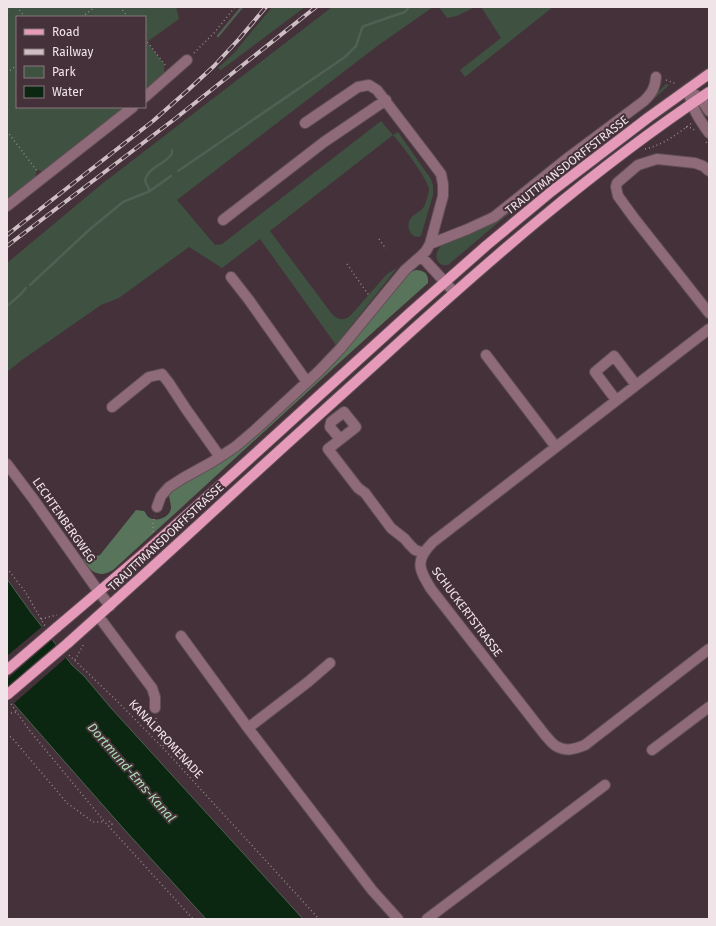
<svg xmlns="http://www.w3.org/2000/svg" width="716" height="926" viewBox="0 0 716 926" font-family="'Fira Sans',sans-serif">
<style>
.green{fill:#3f5141}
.forest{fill:#58755b}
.water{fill:#0b2711;stroke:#506052}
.pier{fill:#443139}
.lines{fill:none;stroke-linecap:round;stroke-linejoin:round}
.stream{stroke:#506052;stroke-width:2.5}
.minor-casing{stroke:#604e55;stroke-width:12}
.major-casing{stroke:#604e55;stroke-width:12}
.path{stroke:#96868c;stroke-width:1.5;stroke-dasharray:1 3;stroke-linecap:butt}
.minor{stroke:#8f6a79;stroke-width:10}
.major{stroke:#e49ab8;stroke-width:10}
.rail-casing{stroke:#cebfc5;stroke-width:4}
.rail{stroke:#443139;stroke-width:2.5;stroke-dasharray:8;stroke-linecap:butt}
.major-bridge-casing{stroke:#604e55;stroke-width:12;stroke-linecap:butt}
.major-bridge{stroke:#e49ab8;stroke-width:10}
.labels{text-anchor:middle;stroke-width:4;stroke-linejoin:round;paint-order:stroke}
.street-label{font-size:12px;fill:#f1e4e9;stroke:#443139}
.water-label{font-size:13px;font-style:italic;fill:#a9ddaf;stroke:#443139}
</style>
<rect width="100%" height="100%" fill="#443139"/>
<path class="green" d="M7,7H176L179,19L147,42L164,64V76L145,91V17H17V107H125L45,172L37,170L35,178L7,200Z
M272,7H305L221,70L218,68L234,53Z
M332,7H433L376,47L177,200L215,245L222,244L381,121L393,135L398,132L431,179L433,186V195L421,236C410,240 405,225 411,218C414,214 420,212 423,208C426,204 428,195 429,190C429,180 401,144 393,135L270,231L332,314C338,320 343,321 350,316L387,274L397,268L336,345L260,239L222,268L189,247L119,298L101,305L22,360L7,372V263L103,183Z
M439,7H475L457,16L447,18Z
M481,7H553L465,77L460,70L501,38Z
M666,84L669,85L650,103L559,173L500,221L448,265H442C433,260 436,250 443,244C448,240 463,236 469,234L654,96Z"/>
<path class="forest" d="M416,270C424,270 429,274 428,283C322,377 218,475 113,570C98,579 91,571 81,560L100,555L136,510L144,511C146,513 147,517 150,518C158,522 170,517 171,508C171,503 169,499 169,494L173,489L229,456L410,272Z"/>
<path class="water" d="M7,579L32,614L72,665L84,676L111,708L303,919H206L123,828L20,711L7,696Z"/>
<path class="pier" d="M44,625L54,638L7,679V656Z
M58,643L68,656L12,705L7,699V687Z"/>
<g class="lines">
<path class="stream" d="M218,36L242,7
M178,171L345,57L356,46L362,28L364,26L405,12L409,7
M150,191L145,181C147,168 163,165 170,156C172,155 172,152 172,150
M30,285L89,230L123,202L150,191L171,176
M7,306L21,294L26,288"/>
<defs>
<path id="minor" d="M688,89C692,108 698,118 709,133
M694,94L700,98L709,111
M145,97L187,60
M709,171L703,166L695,163L657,159L638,165L617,183L616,187L618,196L634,218L709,313
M7,206L133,107
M223,220L324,142L386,100
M430,244L468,229L494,217L569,157L644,101C652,93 655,88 656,77
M421,256L454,292
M231,277L249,300L307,382
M709,329L433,542C415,560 418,568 431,589L545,735C548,738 552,744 556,746C566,752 575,749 585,745L709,649
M486,355L556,447
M616,400L595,372L614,356L636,385
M112,407L149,377L162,374L169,383L186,409L220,457
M340,439L330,427L331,422L344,412L356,427L328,449L358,488L365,493L391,528L405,539L409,544L415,550L424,553
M7,464L34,500L99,592L110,606
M157,507L161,496L169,487L183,478L212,462L235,447L255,430L319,371L340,349L405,270L421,256L426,251L430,244L443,196V184L441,174L426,154L377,90L369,85L358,87L305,123
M102,621L152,688L155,697V708
M181,636L248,728L372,890L398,919
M248,728L308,682L330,663
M652,750L709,707
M427,919L605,785"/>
<path id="major" d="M56,628L143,554L224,482L411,312L487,245L552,191L649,117L709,74
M68,643C123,594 178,544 232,494C282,448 332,403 383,357C486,263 592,170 709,92"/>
</defs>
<use href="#minor" class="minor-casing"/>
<use href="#major" class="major-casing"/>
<path class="path" d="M17,7L25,17
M120,7L128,17
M82,17L95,7
M145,39L166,66
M194,53L215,32L235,7
M7,73L17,65
M666,80L677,84
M686,127L692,128L695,131
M7,131L37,171
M706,142L709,146
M645,149C663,145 677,134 692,123
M379,239L386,249
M347,264L370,297
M153,532V523L155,516
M7,568L26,593L45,626
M41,619L57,615
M69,655L117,701L164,749L319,919
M75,660L83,645L82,644
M11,704L30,731L104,821L193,919
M7,714L17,712
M156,718L164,749
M7,734L13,739L67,803L93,822H100L104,821
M109,821L112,824L110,827"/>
<use href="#minor" class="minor"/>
<use href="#major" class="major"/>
<defs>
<path id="rail" d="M7,235L153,121L187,91L214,66L239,39L266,7
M7,246L176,118L316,7"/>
</defs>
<use href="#rail" class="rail-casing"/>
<use href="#rail" class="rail"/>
<defs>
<path id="major-bridge" d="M7,670L56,628
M7,695L68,643"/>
</defs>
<use href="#major-bridge" class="major-bridge-casing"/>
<use href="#major-bridge" class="major-bridge"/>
</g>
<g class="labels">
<g class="street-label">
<text transform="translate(567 165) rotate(-38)" y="4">TRAUTTMANSDORFFSTRASSE</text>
<text transform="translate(64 520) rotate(55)" y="4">LECHTENBERGWEG</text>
<text transform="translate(166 537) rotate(-43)" y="4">TRAUTTMANSDORFFSTRASSE</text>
<text transform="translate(467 612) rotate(53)" y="4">SCHUCKERTSTRASSE</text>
<text transform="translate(166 739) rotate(47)" y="4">KANALPROMENADE</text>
</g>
<g class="water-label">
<text transform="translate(132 772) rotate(49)" y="5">Dortmund-Ems-Kanal</text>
</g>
</g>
<rect width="716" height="926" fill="none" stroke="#f1e4e9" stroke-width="16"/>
<rect x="16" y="16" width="130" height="92" fill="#443139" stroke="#89797f"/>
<rect x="24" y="29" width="20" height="6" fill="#e49ab8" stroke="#89797f"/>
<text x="52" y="36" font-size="12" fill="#f1e4e9">Road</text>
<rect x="24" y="49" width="20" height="6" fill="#cebfc5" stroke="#89797f"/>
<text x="52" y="56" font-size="12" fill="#f1e4e9">Railway</text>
<rect x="24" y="66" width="20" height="12" fill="#3f5141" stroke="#89797f"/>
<text x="52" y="76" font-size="12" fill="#f1e4e9">Park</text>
<rect x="24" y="86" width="20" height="12" fill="#0b2711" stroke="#89797f"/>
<text x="52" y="96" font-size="12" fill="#f1e4e9">Water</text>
</svg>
